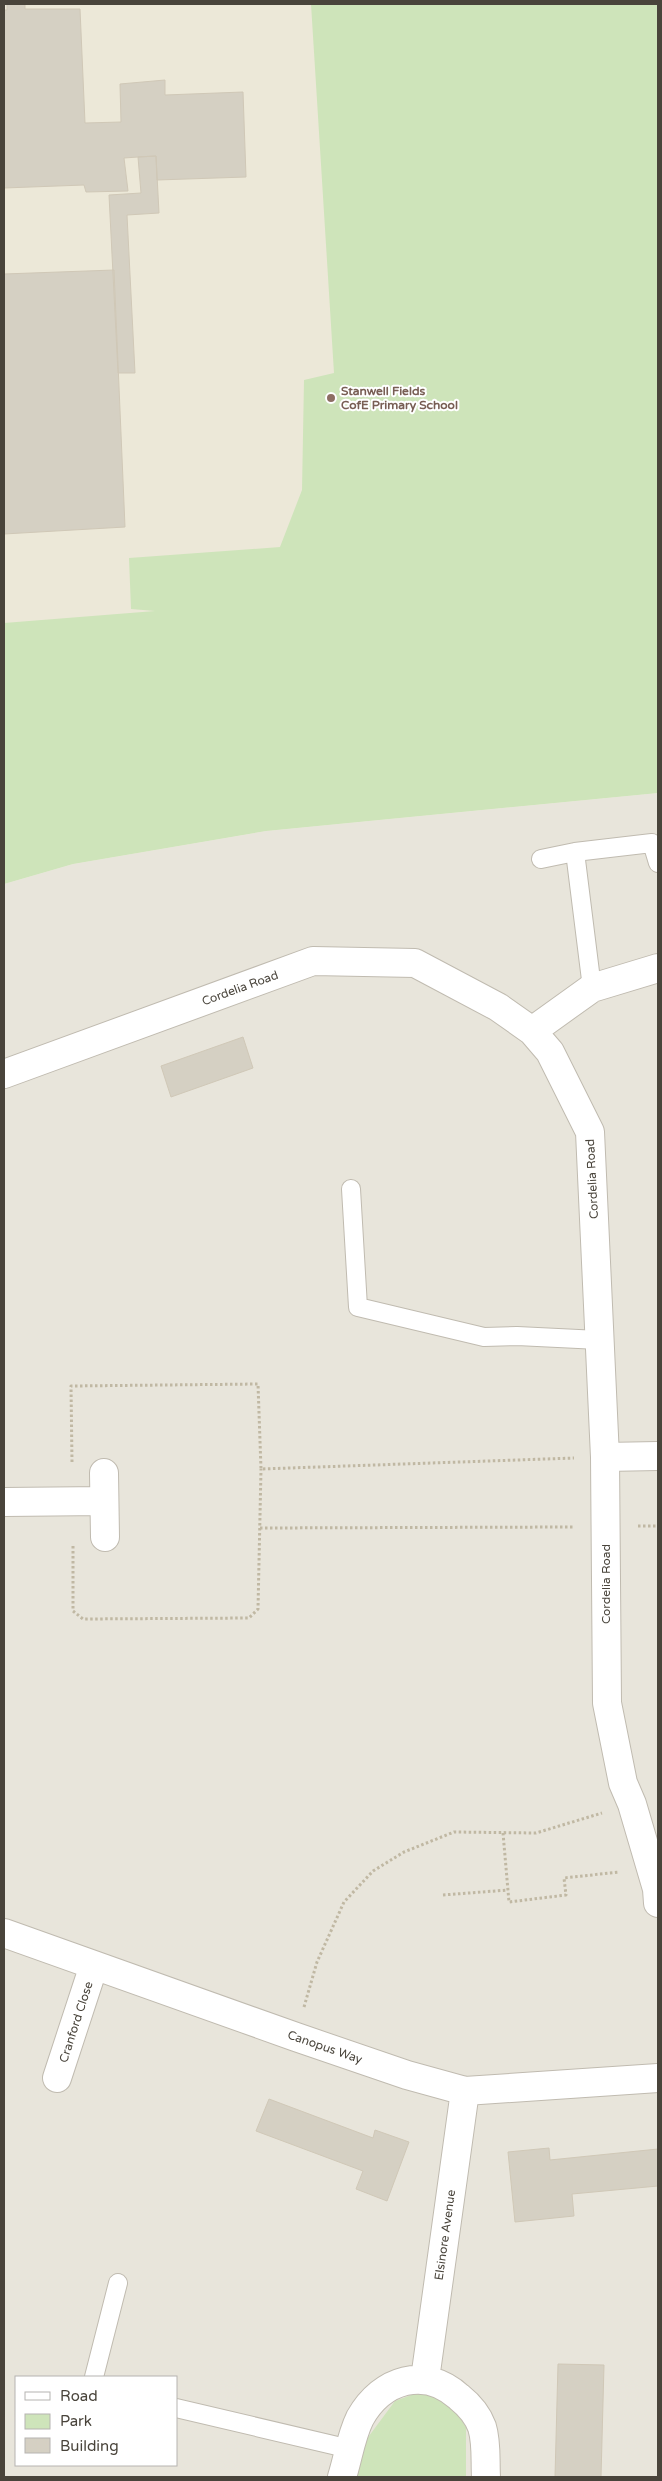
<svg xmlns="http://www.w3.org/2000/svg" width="662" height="2481" viewBox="0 0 662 2481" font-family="'Varela Round',sans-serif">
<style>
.residential{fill:#e8e5db;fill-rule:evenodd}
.education{fill:#ece8d8}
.green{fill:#cee4ba}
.building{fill:#d5d0c3;stroke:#d0c8b7}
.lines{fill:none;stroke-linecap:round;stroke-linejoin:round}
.lane-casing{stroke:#c0bbb0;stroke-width:20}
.street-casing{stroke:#c0bbb0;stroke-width:30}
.path{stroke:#c0b8a3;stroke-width:3;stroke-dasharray:2.5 2.5;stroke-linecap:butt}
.lane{stroke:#fff;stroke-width:18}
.street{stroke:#fff;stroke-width:28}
.education-dot{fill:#8d6e63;stroke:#fff;stroke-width:2}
.labels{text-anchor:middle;stroke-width:4;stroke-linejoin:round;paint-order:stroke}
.education-label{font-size:12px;font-weight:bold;fill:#785e54;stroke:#fff;text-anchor:start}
.street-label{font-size:12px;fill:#49443b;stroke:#fff}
</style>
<rect width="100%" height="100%" fill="#f5f3ed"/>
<path class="residential" d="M658,793V2477H4V884L73,864L266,831ZM16,2377H176V2465H16Z"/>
<path class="education" d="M4,4H658V793L266,831L73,864L4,884Z"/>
<path class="green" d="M311,4H658V793L266,831L73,864L4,884V623L155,611L131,609L129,558L280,547L302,490L304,380L334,373Z
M428,2389L451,2403L466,2427V2477H357L366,2440L395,2401Z"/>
<path class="building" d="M7,4H25V9H80L85,123L121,122L120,84L165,80V95L243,92L246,177L157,180L156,156L138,157L124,158L128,191L86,192L84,185L4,188V10H7Z
M156,156L159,213L127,215L135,373H118L109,195L141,193L138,157Z
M114,270L125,527L4,534V274Z
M243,1037L253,1068L171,1097L161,1066Z
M269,2099L373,2138L375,2130L409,2142L387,2201L356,2189L363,2171L256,2131Z
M549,2148L550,2160L658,2149V2186L572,2194L574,2216L515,2222L508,2152Z
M558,2364L604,2365L601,2477H555Z"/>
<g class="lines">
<defs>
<path id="lane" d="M575,852L592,988
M541,859L575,852L652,843L658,863
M351,1189L358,1307L484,1337L517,1336L599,1340
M94,2377L118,2283
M176,2408L350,2449"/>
<path id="street" d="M532,1031L592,988L658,968
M4,1074L313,961L415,963L498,1007L532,1031L550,1052L590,1132L605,1457L607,1703L623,1783L632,1804L657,1889L658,1903
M605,1457L658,1456
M104,1473L105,1537
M4,1502L104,1501
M4,1933L296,2037L407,2075L465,2091L658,2078
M57,2078L94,1965
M425,2379L465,2091
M342,2477C348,2458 351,2436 360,2418C382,2379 425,2366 459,2397C469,2405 478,2416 482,2427C487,2443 485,2461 486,2477"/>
</defs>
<use href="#lane" class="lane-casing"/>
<use href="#street" class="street-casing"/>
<path class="path" d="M72,1462L71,1386L258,1384L261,1469L574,1458
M638,1526H658
M260,1528L574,1527
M73,1546V1611L83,1619L249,1618L258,1609L261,1469
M503,1833L509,1902L566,1895L564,1878L619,1872
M443,1895L508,1890
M304,2007L317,1962L344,1902L373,1871L404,1852L454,1832L536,1833L602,1813"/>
<use href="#lane" class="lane"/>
<use href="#street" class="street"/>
</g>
<circle class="education-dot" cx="331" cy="398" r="5"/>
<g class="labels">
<g class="education-label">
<text x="341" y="395">Stanwell Fields<tspan x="341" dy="14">CofE Primary School</tspan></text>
</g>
<g class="street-label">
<text transform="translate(240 988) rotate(-20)" y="4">Cordelia Road</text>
<text transform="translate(592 1179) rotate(-93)" y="4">Cordelia Road</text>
<text transform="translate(606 1584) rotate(-90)" y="4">Cordelia Road</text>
<text transform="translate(76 2022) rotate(-72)" y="4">Cranford Close</text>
<text transform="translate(325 2047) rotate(19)" y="4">Canopus Way</text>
<text transform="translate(445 2235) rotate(-82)" y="4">Elsinore Avenue</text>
</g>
</g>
<rect width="662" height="2481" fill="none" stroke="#49443b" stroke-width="10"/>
<rect x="15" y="2376" width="162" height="90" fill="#ffffff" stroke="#b6b4b1"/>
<rect x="25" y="2392" width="25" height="8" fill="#ffffff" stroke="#b6b4b1"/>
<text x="60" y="2401" font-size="15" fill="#49443b">Road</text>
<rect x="25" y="2414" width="25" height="15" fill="#cee4ba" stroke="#b6b4b1"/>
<text x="60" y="2426" font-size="15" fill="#49443b">Park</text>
<rect x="25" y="2438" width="25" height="15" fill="#d5d0c3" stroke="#b6b4b1"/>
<text x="60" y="2451" font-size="15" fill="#49443b">Building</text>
</svg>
